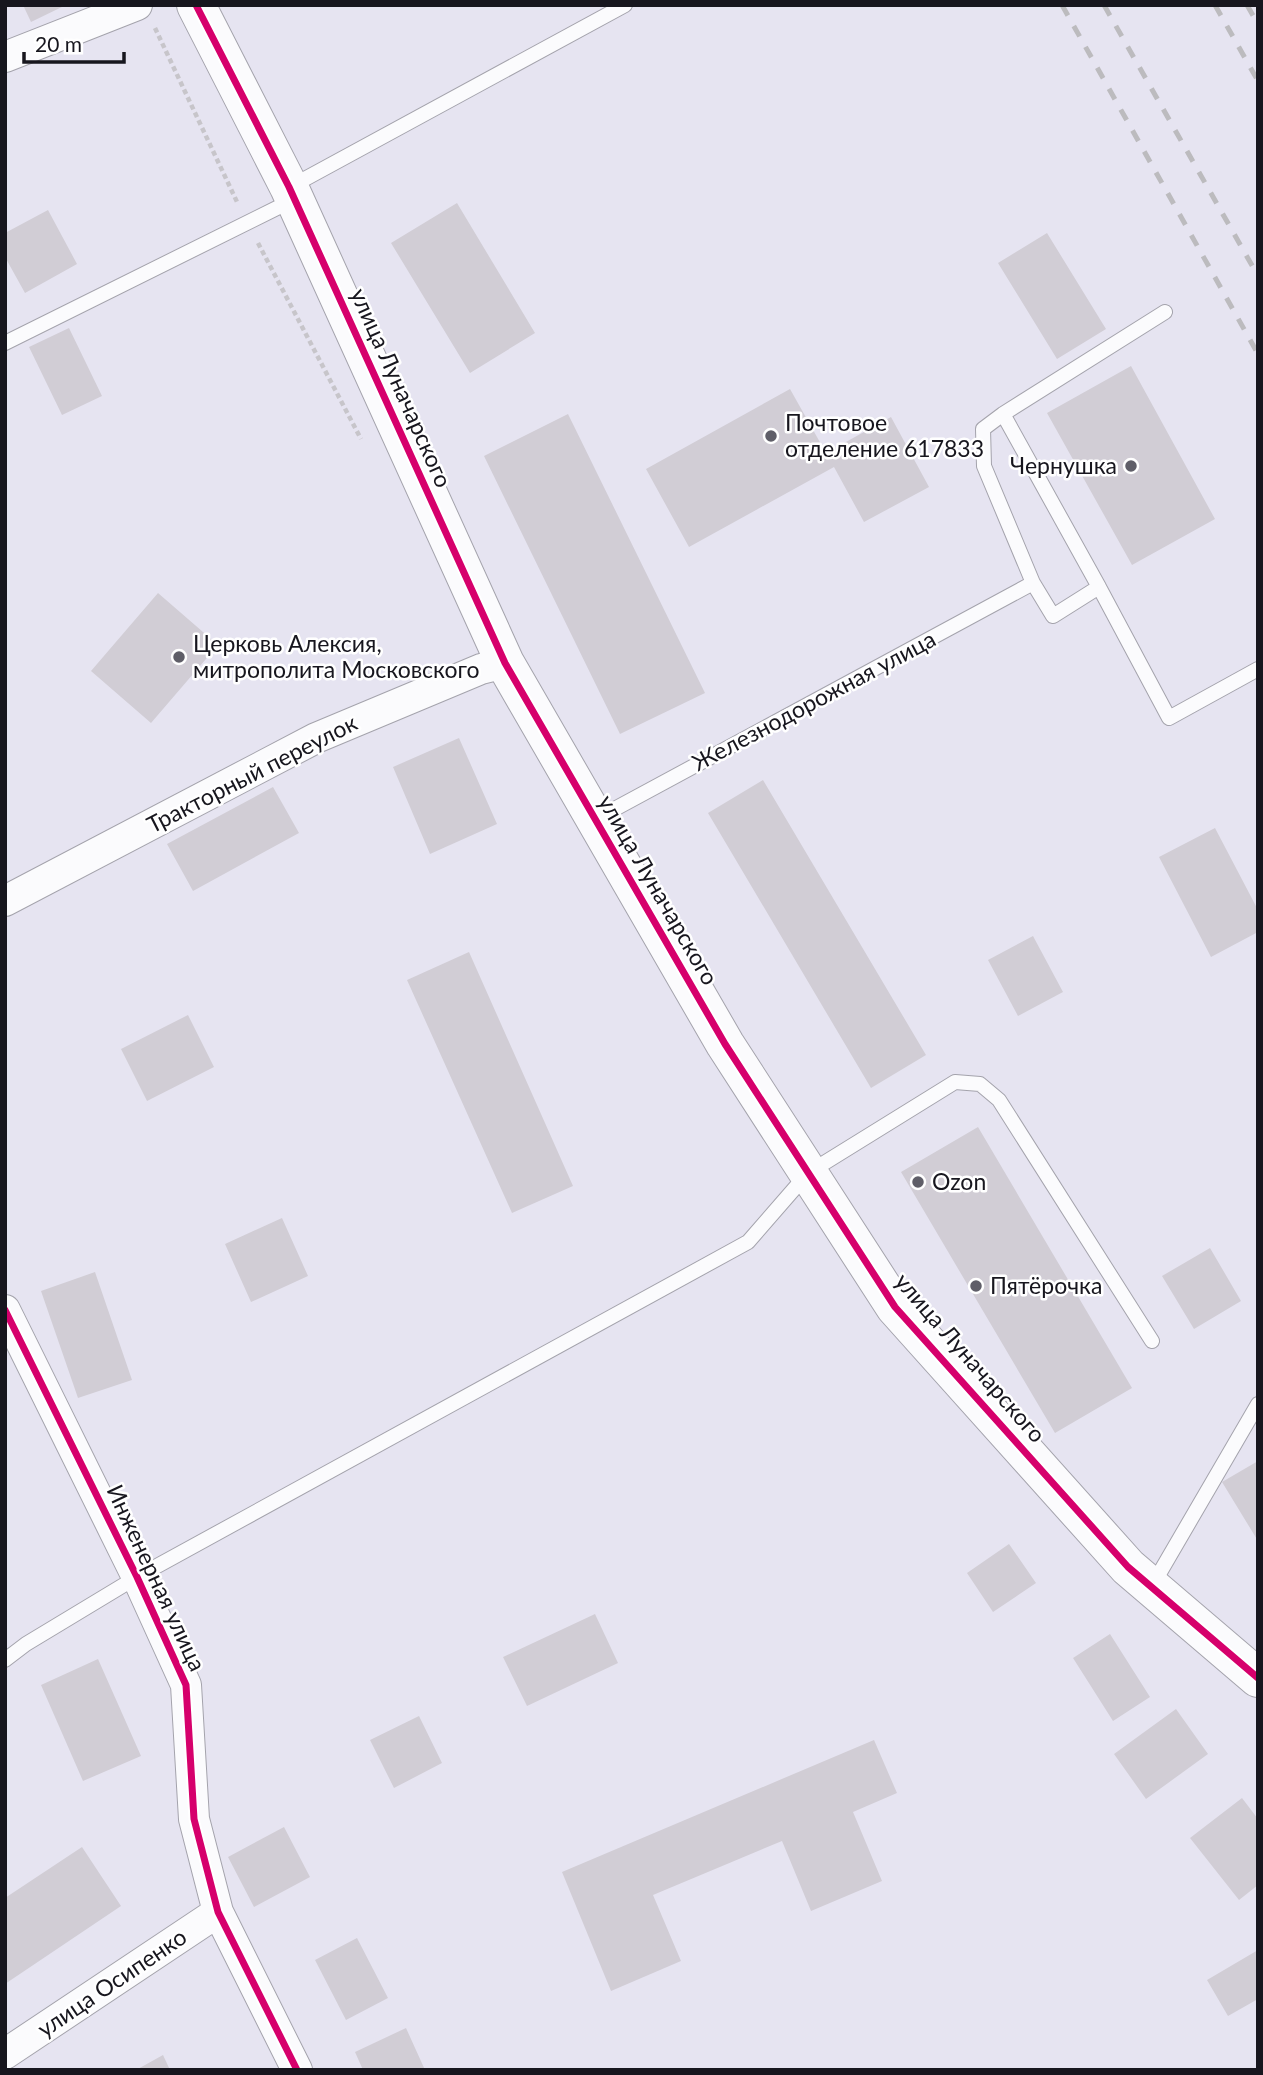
<svg xmlns="http://www.w3.org/2000/svg" width="1263" height="2075" viewBox="0 0 1263 2075" font-family="Lato,sans-serif">
<style>
.building{fill:#d1cdd5}
.lines{fill:none;stroke-linecap:round;stroke-linejoin:round}
.lane-casing{stroke:#a4a3ac;stroke-width:16}
.street-casing{stroke:#a4a3ac;stroke-width:32}
.secondary-casing{stroke:#a4a3ac;stroke-width:40}
.path{stroke:#c7c5ca;stroke-width:4.5;stroke-dasharray:5 3.5;stroke-linecap:butt}
.lane{stroke:#fbfbfd;stroke-width:14}
.street{stroke:#fbfbfd;stroke-width:30}
.secondary{stroke:#fbfbfd;stroke-width:38}
.rail{stroke:#bcbbbe;stroke-width:5;stroke-dasharray:12 12;stroke-linecap:butt}
.cycleway-casing{stroke:#fff;stroke-width:11}
.cycleway{stroke:#d6006c;stroke-width:7}
.poi-dot{fill:#5f5e68;stroke:#fff;stroke-width:2.5}
.labels{text-anchor:middle;stroke-width:5;stroke-linejoin:round;paint-order:stroke}
.street-label{font-size:23px;fill:#17161e;stroke:#fff}
.poi-label{font-size:23px;fill:#17161e;stroke:#fff;text-anchor:start}
</style>
<rect width="100%" height="100%" fill="#e6e4f1"/>
<path class="building" d="M23,5H66L31,22Z
M457,203L535,333L470,373L391,243Z
M48,210L77,264L25,293L5,257V233Z
M1047,233L1106,329L1057,359L998,263Z
M69,328L102,396L62,415L29,347Z
M1131,366L1215,519L1132,565L1047,413Z
M790,389L826,453L891,417L929,487L864,522L834,467L689,547L646,469Z
M568,414L705,693L620,734L484,456Z
M158,593L218,645L151,723L91,671Z
M459,738L497,824L430,854L393,767Z
M763,780L926,1055L871,1088L708,813Z
M273,787L299,833L193,891L167,844Z
M1215,828L1258,910V932L1211,957L1159,857Z
M1033,936L1063,992L1018,1016L988,960Z
M469,952L573,1186L512,1213L407,980Z
M188,1015L214,1067L147,1101L121,1049Z
M978,1127L1132,1388L1055,1433L901,1172Z
M282,1218L308,1276L251,1302L225,1244Z
M1210,1248L1241,1301L1194,1329L1162,1276Z
M95,1272L132,1380L78,1398L41,1291Z
M1258,1461V1541L1222,1482Z
M1009,1544L1036,1583L993,1612L967,1573Z
M595,1614L618,1663L527,1706L503,1657Z
M1110,1634L1150,1697L1113,1721L1073,1658Z
M98,1659L141,1756L83,1781L41,1685Z
M1176,1709L1208,1754L1146,1799L1114,1754Z
M419,1716L442,1763L394,1788L370,1740Z
M874,1740L897,1793L853,1812L882,1881L811,1911L782,1841L653,1895L681,1961L611,1991L562,1872Z
M1242,1798L1258,1819V1885L1239,1900L1190,1838Z
M284,1827L310,1877L254,1907L228,1857Z
M82,1847L121,1906L5,1984V1898Z
M357,1938L388,1998L346,2020L315,1960Z
M1258,1950V1999L1228,2016L1207,1980Z
M406,2028L425,2070H363L355,2052Z
M163,2055L170,2070H136Z"/>
<g class="lines">
<defs>
<path id="lane" d="M290,187L625,5
M5,343L293,200
M1003,414L1165,312
M1099,587L1169,718L1258,669
M596,819L1033,583L1053,616L1099,587L1003,414L983,429L984,466L1033,583
M1152,1586L1258,1404
M5,1660L26,1644L137,1577L748,1242L808,1173L955,1082L980,1084L999,1100L1152,1341"/>
<path id="street" d="M5,57L137,5
M5,901L316,738L481,669L505,663
M5,1310L137,1577L186,1685L194,1819L218,1912L297,2070
M5,2054L218,1912"/>
<path id="secondary" d="M196,5L289,187L505,663L725,1044L895,1307L1128,1567L1258,1678"/>
</defs>
<use href="#lane" class="lane-casing"/>
<use href="#street" class="street-casing"/>
<use href="#secondary" class="secondary-casing"/>
<path class="path" d="M155,28L238,204
M258,243L361,439"/>
<use href="#lane" class="lane"/>
<use href="#street" class="street"/>
<use href="#secondary" class="secondary"/>
<path class="rail" d="M1062,5L1258,354
M1104,5L1258,276
M1215,5L1258,81
M1247,5L1258,24"/>
<defs>
<path id="cycleway" d="M196,5L289,187L505,663L725,1044L895,1307L1128,1567L1258,1678
M5,1310L137,1577L186,1685L194,1819L218,1912L297,2070"/>
</defs>
<use href="#cycleway" class="cycleway-casing"/>
<use href="#cycleway" class="cycleway"/>
</g>
<g class="poi-dot">
<circle cx="771" cy="436" r="7"/>
<circle cx="1131" cy="466" r="7"/>
<circle cx="179" cy="657" r="7"/>
<circle cx="918" cy="1182" r="7"/>
<circle cx="976" cy="1286" r="7"/>
</g>
<g class="labels">
<g class="street-label">
<text transform="translate(401 388) rotate(66)" y="8">улица Луначарского</text>
<text transform="translate(814 701) rotate(-28)" y="8">Железнодорожная улица</text>
<text transform="translate(252 774) rotate(-27)" y="8">Тракторный переулок</text>
<text transform="translate(658 890) rotate(60)" y="8">улица Луначарского</text>
<text transform="translate(970 1358) rotate(49)" y="8">улица Луначарского</text>
<text transform="translate(156 1578) rotate(65)" y="8">Инженерная улица</text>
<text transform="translate(112 1983) rotate(-34)" y="8">улица Осипенко</text>
</g>
<g class="poi-label">
<text x="785" y="431">Почтовое<tspan x="785" dy="26">отделение 617833</tspan></text>
<text x="1117" y="474" text-anchor="end">Чернушка</text>
<text x="193" y="652">Церковь Алексия,<tspan x="193" dy="26">митрополита Московского</tspan></text>
<text x="932" y="1190">Ozon</text>
<text x="990" y="1294">Пятёрочка</text>
</g>
</g>
<rect width="1263" height="2075" fill="none" stroke="#17161e" stroke-width="14"/>
<path d="M24 52v10h100v-10" fill="none" stroke="#17161e" stroke-width="3.5"/>
<text x="35" y="52" font-size="21" fill="#17161e" stroke="#ffffff" stroke-width="5" paint-order="stroke">20 m</text>
</svg>
